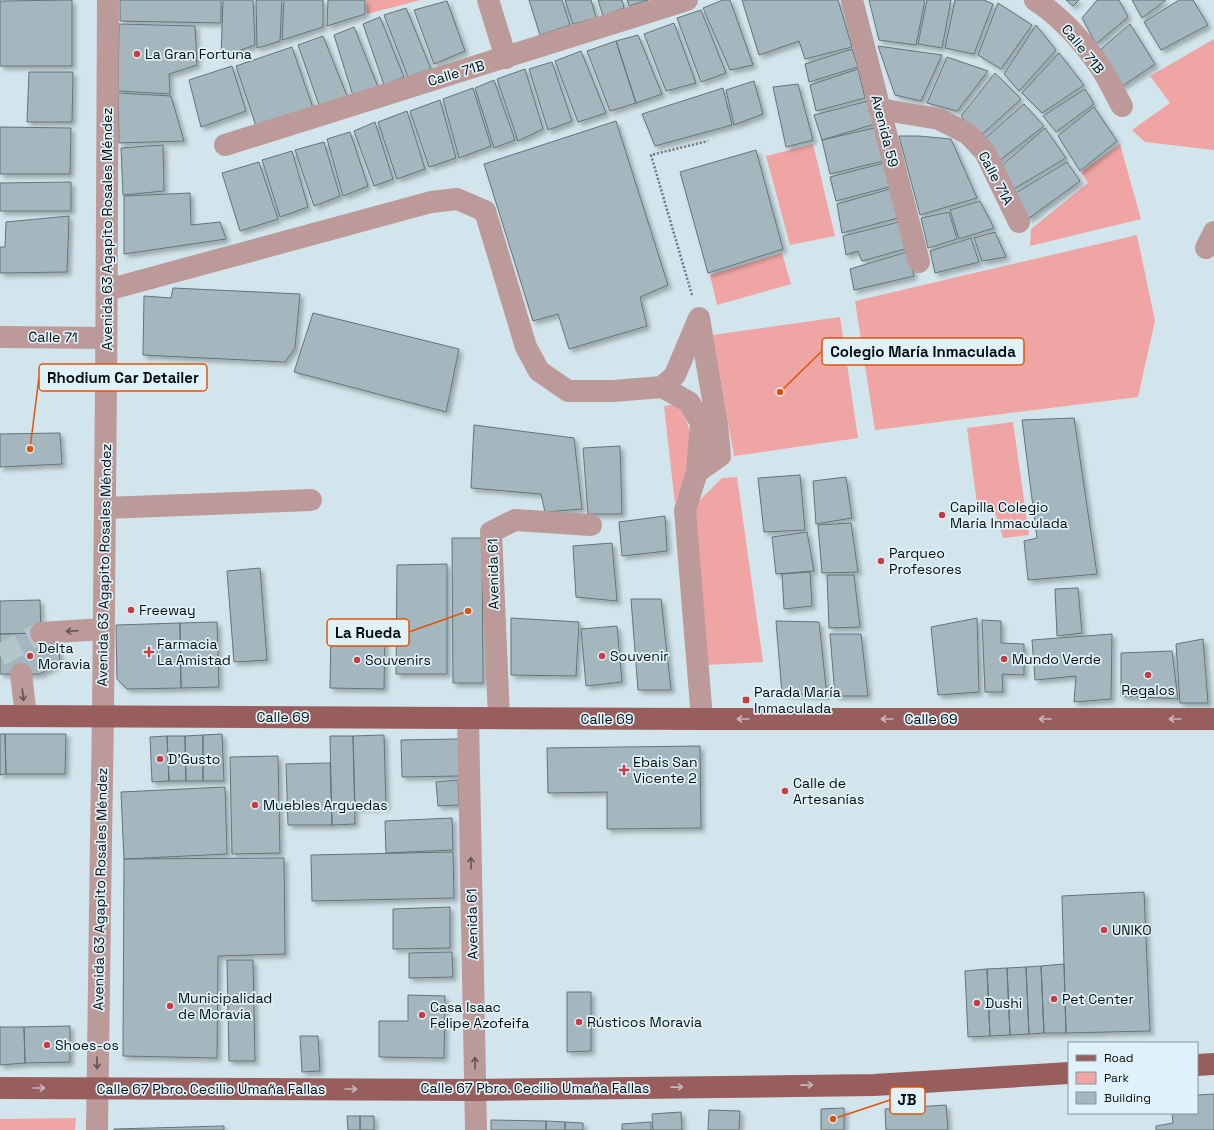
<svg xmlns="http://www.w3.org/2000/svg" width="1214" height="1130" viewBox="0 0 1214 1130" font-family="'Space Grotesk',sans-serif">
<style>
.green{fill:#eea5a3}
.building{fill:#a5b7be;stroke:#63747a;filter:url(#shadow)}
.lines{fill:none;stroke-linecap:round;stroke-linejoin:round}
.minor-tunnel{stroke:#b4c5cb;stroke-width:22;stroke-dasharray:22 11;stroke-linecap:butt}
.path{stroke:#6b777b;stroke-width:2.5;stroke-dasharray:2 2;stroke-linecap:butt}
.minor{stroke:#bc9a99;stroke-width:22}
.major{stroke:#985e5d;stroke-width:22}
.oneway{stroke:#625454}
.oneway2{stroke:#c3b7bb}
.poi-dot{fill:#cb3b44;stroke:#e0f2f9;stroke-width:1.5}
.labels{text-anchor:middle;stroke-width:3.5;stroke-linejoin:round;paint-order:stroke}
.street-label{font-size:14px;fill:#070d0f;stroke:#e0f2f9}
.poi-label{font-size:14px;fill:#070d0f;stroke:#e0f2f9;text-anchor:start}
.leader{fill:none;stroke:#dd550c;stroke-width:1.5}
.callout-dot{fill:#dd550c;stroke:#e0f2f9;stroke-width:1.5}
.callout{fill:#e0f2f9;stroke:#dd550c;stroke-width:1.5}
.callout-label{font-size:15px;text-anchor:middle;font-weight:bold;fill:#070d0f}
</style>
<defs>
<filter id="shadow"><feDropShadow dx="3.5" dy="3.5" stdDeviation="2" flood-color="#0004"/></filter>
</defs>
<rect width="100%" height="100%" fill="#d3e5ec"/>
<path class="green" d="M366,0H421L367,14Z
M1214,39V150L1145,142L1132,130L1170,103L1150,76Z
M813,144L835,236L790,245L766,156Z
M1120,144L1141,219L1030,246L1031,229L1088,183L1081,172Z
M1137,235L1155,321L1138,397L875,430L855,301Z
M782,253L791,284L717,305L710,275Z
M840,317L858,438L734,456L713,335Z
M678,404C701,438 687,469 675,504L664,406Z
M1013,422L1029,535L1003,538L994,510L978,512L967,428Z
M737,477L763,662L707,665L691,509L722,478Z
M76,1118L75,1130H0V1119Z"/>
<path class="building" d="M72,0V66H0V1Z
M120,0H221V23L120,21Z
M223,0H253L255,45L221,57Z
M256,0H282L280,41L257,48Z
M284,0H323V27L282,40Z
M328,0H365V14L327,26Z
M529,0H562L570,25L540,35Z
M565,0H591L596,18L573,24Z
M598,0H622L624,8L603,16Z
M627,0H648L629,6Z
M723,0H730L753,65L730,70L703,8Z
M742,0H838L852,47L805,59L799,41L759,55Z
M869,0H925L916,45L879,40Z
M927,0H951L942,48L918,44Z
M955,0H984L993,4L974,54L945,48Z
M1066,0H1079L1073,6Z
M1097,0H1119L1128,17L1096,44L1082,18Z
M1132,0H1166L1142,18Z
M1179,0H1193L1208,25L1161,50L1144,22Z
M447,1L465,51L434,64L414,10Z
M998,3L1032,25L1001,69L978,55Z
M406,8L431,69L408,77L384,15Z
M701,10L726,73L701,82L677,18Z
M380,17L404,77L384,85L363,24Z
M674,23L696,83L666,91L644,34Z
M119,24L195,26L197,65L169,74L170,94L118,91Z
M1130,24L1155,64L1121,87L1101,49Z
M1036,25L1056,50L1019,91L1004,74Z
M354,27L378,87L353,96L334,35Z
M638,35L662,94L636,103L616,41Z
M323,36L347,96L320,108L298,45Z
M616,41L636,103L610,111L587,51Z
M878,46L942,55L921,101L895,95Z
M292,47L313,108L256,126L236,66Z
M852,49L858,67L809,82L805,64Z
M581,51L606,113L578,122L555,61Z
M1059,53L1084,85L1042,113L1022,93Z
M947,57L988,71L957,111L927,103Z
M552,62L572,121L548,130L529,69Z
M232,66L246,111L201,127L189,80Z
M525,69L543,129L518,141L497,79Z
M858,69L865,98L816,111L810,85Z
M29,72H73L72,122H27Z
M995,73L1021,99L978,138L961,116Z
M494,80L515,140L494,148L475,88Z
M754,81L763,114L734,125L726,90Z
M798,84L813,140L786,147L773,87Z
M473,88L491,146L459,158L443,99Z
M723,88L732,125L655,146L642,114Z
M1085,89L1094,104L1056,132L1043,116Z
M118,93L171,96L184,141L119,143Z
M440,100L456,158L429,167L410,111Z
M868,101L875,124L822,140L814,115Z
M1024,104L1044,126L995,164L981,142Z
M1094,107L1117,141L1080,171L1058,136Z
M407,111L425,169L397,179L378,122Z
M616,121L668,285L640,297L647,326L569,349L558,314L533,321L484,164Z
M375,122L393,179L374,186L354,131Z
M0,127L71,128L70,174H0Z
M874,128L883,161L830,174L822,140Z
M1045,128L1066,158L1012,190L998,169Z
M350,132L368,186L343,196L327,139Z
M899,136H919L951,139L977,198L920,215Z
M324,142L340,196L314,206L295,150Z
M163,145L164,191L123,195L121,148Z
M756,150L783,249L708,273L680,172Z
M292,151L308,207L280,217L262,160Z
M259,162L278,219L240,231L222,173Z
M1067,162L1080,181L1028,219L1014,194Z
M884,163L889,187L836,201L830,177Z
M71,182V211H0V183Z
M890,189L898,218L842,233L837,204Z
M190,193L191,225L220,222L226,239L124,254V196Z
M980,201L994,228L959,239L950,210Z
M949,212L957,239L928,248L921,218Z
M69,216L67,272L0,273V247H5L6,222Z
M899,222L905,249L862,261L858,251L846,255L843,236Z
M995,232L1006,257L982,261L974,238Z
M971,238L979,262L935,273L930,251Z
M907,252L914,276L854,290L850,269Z
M173,288L300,294L295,348L285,362L143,355L144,296L171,298Z
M313,313L459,349L446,412L294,372Z
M1074,418L1097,574L1028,580L1024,541L1037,538L1022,420Z
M474,425L574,438L582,509L545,512L541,494L471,488Z
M60,433L62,464L0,467V434Z
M620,446L622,514H588L583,448Z
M800,475L805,530L764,532L758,478Z
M846,477L852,518L816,524L813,481Z
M665,516L667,551L622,556L619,522Z
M851,523L858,572L822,573L818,525Z
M807,532L814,571L776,574L772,537Z
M452,538H482L483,683H453Z
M612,543L617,601L576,597L573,546Z
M447,564V674H396L397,565Z
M260,568L267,660L234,662L227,571Z
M810,572L812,606L784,609L782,574Z
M827,575H854L860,627L829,628Z
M1078,588L1082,633L1057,636L1055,589Z
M631,599H661L671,690H638Z
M40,600L41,633L0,634V601Z
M511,618L579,622L576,676L511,675Z
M977,618L979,692L938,695L931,627Z
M982,620L1001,621V643L1024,644V675L1002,674L1003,692H985Z
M776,621L819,622L827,696L782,694Z
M217,622L219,687L181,688L180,623Z
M180,623L181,688L127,689L117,679L116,625Z
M617,626L622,682L586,686L581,629Z
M331,631H385L384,689L330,688Z
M41,633L59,650L60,663L40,674H0V634Z
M830,634H861L868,696H835Z
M1112,634L1111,699L1074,702L1076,676L1035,680L1032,640Z
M1203,639L1208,703H1180L1176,644Z
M1172,651L1178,699L1121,696V653Z
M0,734H5L6,774L0,775Z
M5,734H66L65,774H6Z
M222,734L224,781H203V735Z
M203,735V781H186L185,736Z
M384,735L386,807L355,808L353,736Z
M167,736L169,781L152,782L150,737Z
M167,736H185L186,781H169Z
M330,736H353L355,824L332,825Z
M459,739L460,776L402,777L401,740Z
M700,746L701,828L607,829V792L548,793L547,748Z
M278,756L280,853L232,854L230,757Z
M330,763L332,825H288L286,764Z
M458,780L459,805L438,806L436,782Z
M225,787L227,854L124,859L121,792Z
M452,818L453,850L386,853L385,821Z
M453,852L454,898L312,901L311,855Z
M284,858L285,954L218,956L217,1058L123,1056L124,859Z
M1144,892L1150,1031L1066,1033L1062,896Z
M450,907V948L393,949V909Z
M452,952L453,977L409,978V953Z
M227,960H253L255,1061H229Z
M1064,964L1066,1033H1044L1041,966Z
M1041,966L1044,1033L1029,1034L1026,967Z
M1026,967L1029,1034L1010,1035L1007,968Z
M1007,968L1010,1035L990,1036L987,969Z
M987,969L990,1036L968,1037L965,971Z
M567,992H591V1051L567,1052Z
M408,995L445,996L444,1058L379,1057V1021H408Z
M70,1026V1062L25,1063L24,1027Z
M0,1027H24L25,1063L0,1065Z
M300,1036H318L320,1071L302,1072Z
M1214,1094V1130H1156V1126L1173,1123L1172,1113H1197V1095Z
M946,1105L948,1130H886L885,1109Z
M844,1108V1130H821V1109Z
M709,1110L740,1111L739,1130H708Z
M681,1112L682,1130H653L652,1114Z
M347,1116H360V1130H348Z
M360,1116H374V1130H360Z
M491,1120L546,1121V1130H491Z
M546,1121L565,1122V1130H546Z
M565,1122L583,1123V1130H565Z
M651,1122V1130H622V1124Z
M224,1126V1130H114V1129Z"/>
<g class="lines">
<path class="minor-tunnel" d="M0,655L41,633"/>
<path class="path" d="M692,295L651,155L708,141"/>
<path class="minor" d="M488,0L506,58
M852,0L919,262
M1035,0C1061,17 1084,43 1101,68C1109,80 1115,94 1122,106
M879,109L939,119L968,134L985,152L1019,222
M225,145L687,0
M1206,248L1214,232
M107,290L431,202L457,199L485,211L526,347L539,371L568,391H613L662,387L689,402L701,423L697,472L685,510L702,719
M0,337L106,338
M662,387L675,375L699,318L717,423L720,456L697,472
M105,508L311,500
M41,633L103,629
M21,674L26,716
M468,718L476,1130
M499,718L491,532L515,520L591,525
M97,1130C98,992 101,854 103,716C106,477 107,239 108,0"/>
<path class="major" d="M0,716L702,719H1214
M1197,1065L1214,1064
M0,1088L476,1090L874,1085L1069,1073"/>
</g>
<defs><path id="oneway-shaft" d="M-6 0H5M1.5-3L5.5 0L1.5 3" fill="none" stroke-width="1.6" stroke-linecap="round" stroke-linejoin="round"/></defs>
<g class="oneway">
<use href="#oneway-shaft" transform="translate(72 631) rotate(177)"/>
<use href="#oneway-shaft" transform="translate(23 695) rotate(83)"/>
<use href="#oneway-shaft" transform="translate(471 863) rotate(-91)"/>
<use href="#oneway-shaft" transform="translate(97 1063) rotate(89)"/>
<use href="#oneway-shaft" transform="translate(475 1063) rotate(-91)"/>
</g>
<g class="oneway2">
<use href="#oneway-shaft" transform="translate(743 719) rotate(180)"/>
<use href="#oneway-shaft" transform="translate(887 719) rotate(180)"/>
<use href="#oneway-shaft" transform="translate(1045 719) rotate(180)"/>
<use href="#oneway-shaft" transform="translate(1175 719) rotate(180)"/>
<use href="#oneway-shaft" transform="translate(807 1085) rotate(-1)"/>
<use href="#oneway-shaft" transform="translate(677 1087) rotate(-1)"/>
<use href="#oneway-shaft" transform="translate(39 1088)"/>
<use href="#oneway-shaft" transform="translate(351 1089)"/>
</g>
<g class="poi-dot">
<circle cx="137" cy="54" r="4"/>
<circle cx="942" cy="515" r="4"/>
<circle cx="881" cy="561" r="4"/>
<circle cx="131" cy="610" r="4"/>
<path d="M147 646h4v4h4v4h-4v4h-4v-4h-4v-4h4z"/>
<circle cx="30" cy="656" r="4"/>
<circle cx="602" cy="656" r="4"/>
<circle cx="1004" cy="659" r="4"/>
<circle cx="357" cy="660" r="4"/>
<circle cx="1148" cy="675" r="4"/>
<rect x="742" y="696" width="8" height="8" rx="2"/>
<circle cx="160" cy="759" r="4"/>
<path d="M622 764h4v4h4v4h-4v4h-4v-4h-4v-4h4z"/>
<circle cx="785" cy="791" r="4"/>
<circle cx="255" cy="805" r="4"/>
<circle cx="1104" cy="930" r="4"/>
<circle cx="1054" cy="999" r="4"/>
<circle cx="977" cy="1003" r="4"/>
<circle cx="170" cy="1006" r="4"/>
<circle cx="422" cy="1015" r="4"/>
<circle cx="579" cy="1022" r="4"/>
<circle cx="47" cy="1045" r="4"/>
</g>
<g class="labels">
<g class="street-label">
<text transform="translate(1083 49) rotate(51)" y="5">Calle 71B</text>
<text transform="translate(456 73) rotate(-17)" y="5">Calle 71B</text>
<text transform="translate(885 131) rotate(76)" y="5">Avenida 59</text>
<text transform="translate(996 178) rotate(62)" y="5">Calle 71A</text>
<text transform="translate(107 229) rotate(-90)" y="5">Avenida 63 Agapito Rosales Méndez</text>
<text transform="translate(53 337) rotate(1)" y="5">Calle 71</text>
<text transform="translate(104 565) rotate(-89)" y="5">Avenida 63 Agapito Rosales Méndez</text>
<text transform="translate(493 574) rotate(-91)" y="5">Avenida 61</text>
<text x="283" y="722">Calle 69</text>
<text x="607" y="724">Calle 69</text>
<text x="931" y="724">Calle 69</text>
<text transform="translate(100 889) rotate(-89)" y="5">Avenida 63 Agapito Rosales Méndez</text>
<text transform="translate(472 924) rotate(-91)" y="5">Avenida 61</text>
<text x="535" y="1093">Calle 67 Pbro. Cecilio Umaña Fallas</text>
<text x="211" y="1094">Calle 67 Pbro. Cecilio Umaña Fallas</text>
</g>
<g class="poi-label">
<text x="145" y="59">La Gran Fortuna</text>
<text x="950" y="512">Capilla Colegio<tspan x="950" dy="16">María Inmaculada</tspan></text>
<text x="889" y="558">Parqueo<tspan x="889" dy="16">Profesores</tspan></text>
<text x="139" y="615">Freeway</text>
<text x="157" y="649">Farmacia<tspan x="157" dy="16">La Amistad</tspan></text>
<text x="38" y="653">Delta<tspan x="38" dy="16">Moravia</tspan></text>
<text x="610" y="661">Souvenir</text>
<text x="1012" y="664">Mundo Verde</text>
<text x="365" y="665">Souvenirs</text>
<text x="1148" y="695" text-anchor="middle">Regalos</text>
<text x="754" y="697">Parada María<tspan x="754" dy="16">Inmaculada</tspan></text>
<text x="168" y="764">D'Gusto</text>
<text x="633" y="767">Ebais San<tspan x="633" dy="16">Vicente 2</tspan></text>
<text x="793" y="788">Calle de<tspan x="793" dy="16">Artesanías</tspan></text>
<text x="263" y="810">Muebles Arguedas</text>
<text x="1112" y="935">UNIKO</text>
<text x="178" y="1003">Municipalidad<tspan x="178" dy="16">de Moravia</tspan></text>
<text x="1062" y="1004">Pet Center</text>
<text x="985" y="1008">Dushi</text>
<text x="430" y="1012">Casa Isaac<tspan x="430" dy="16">Felipe Azofeifa</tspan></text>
<text x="587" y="1027">Rústicos Moravia</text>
<text x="55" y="1050">Shoes-os</text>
</g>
</g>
<path class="leader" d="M780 392L822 351M30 449L39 377M468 611L409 632M833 1119L890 1100"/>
<g class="callout-dot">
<circle cx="780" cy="392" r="4"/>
<circle cx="30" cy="449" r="4"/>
<circle cx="468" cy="611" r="4"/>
<circle cx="833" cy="1119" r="4"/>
</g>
<g class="callout">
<rect x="822" y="338" width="202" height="27" rx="4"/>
<rect x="39" y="364" width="168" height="27" rx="4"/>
<rect x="327" y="619" width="82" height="27" rx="4"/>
<rect x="890" y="1087" width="35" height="27" rx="4"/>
</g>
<g class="callout-label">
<text x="923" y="357">Colegio María Inmaculada</text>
<text x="123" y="383">Rhodium Car Detailer</text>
<text x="368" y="638">La Rueda</text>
<text x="907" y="1105">JB</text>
</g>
<rect x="1068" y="1042" width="130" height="72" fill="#e0f2f9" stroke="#89969b"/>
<rect x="1076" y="1055" width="20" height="6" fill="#985e5d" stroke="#89969b"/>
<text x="1104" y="1062" font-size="12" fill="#070d0f">Road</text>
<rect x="1076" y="1072" width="20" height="12" fill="#eea5a3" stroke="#89969b"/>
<text x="1104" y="1082" font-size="12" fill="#070d0f">Park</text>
<rect x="1076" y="1092" width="20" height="12" fill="#a5b7be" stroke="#89969b"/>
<text x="1104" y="1102" font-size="12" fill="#070d0f">Building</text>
</svg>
